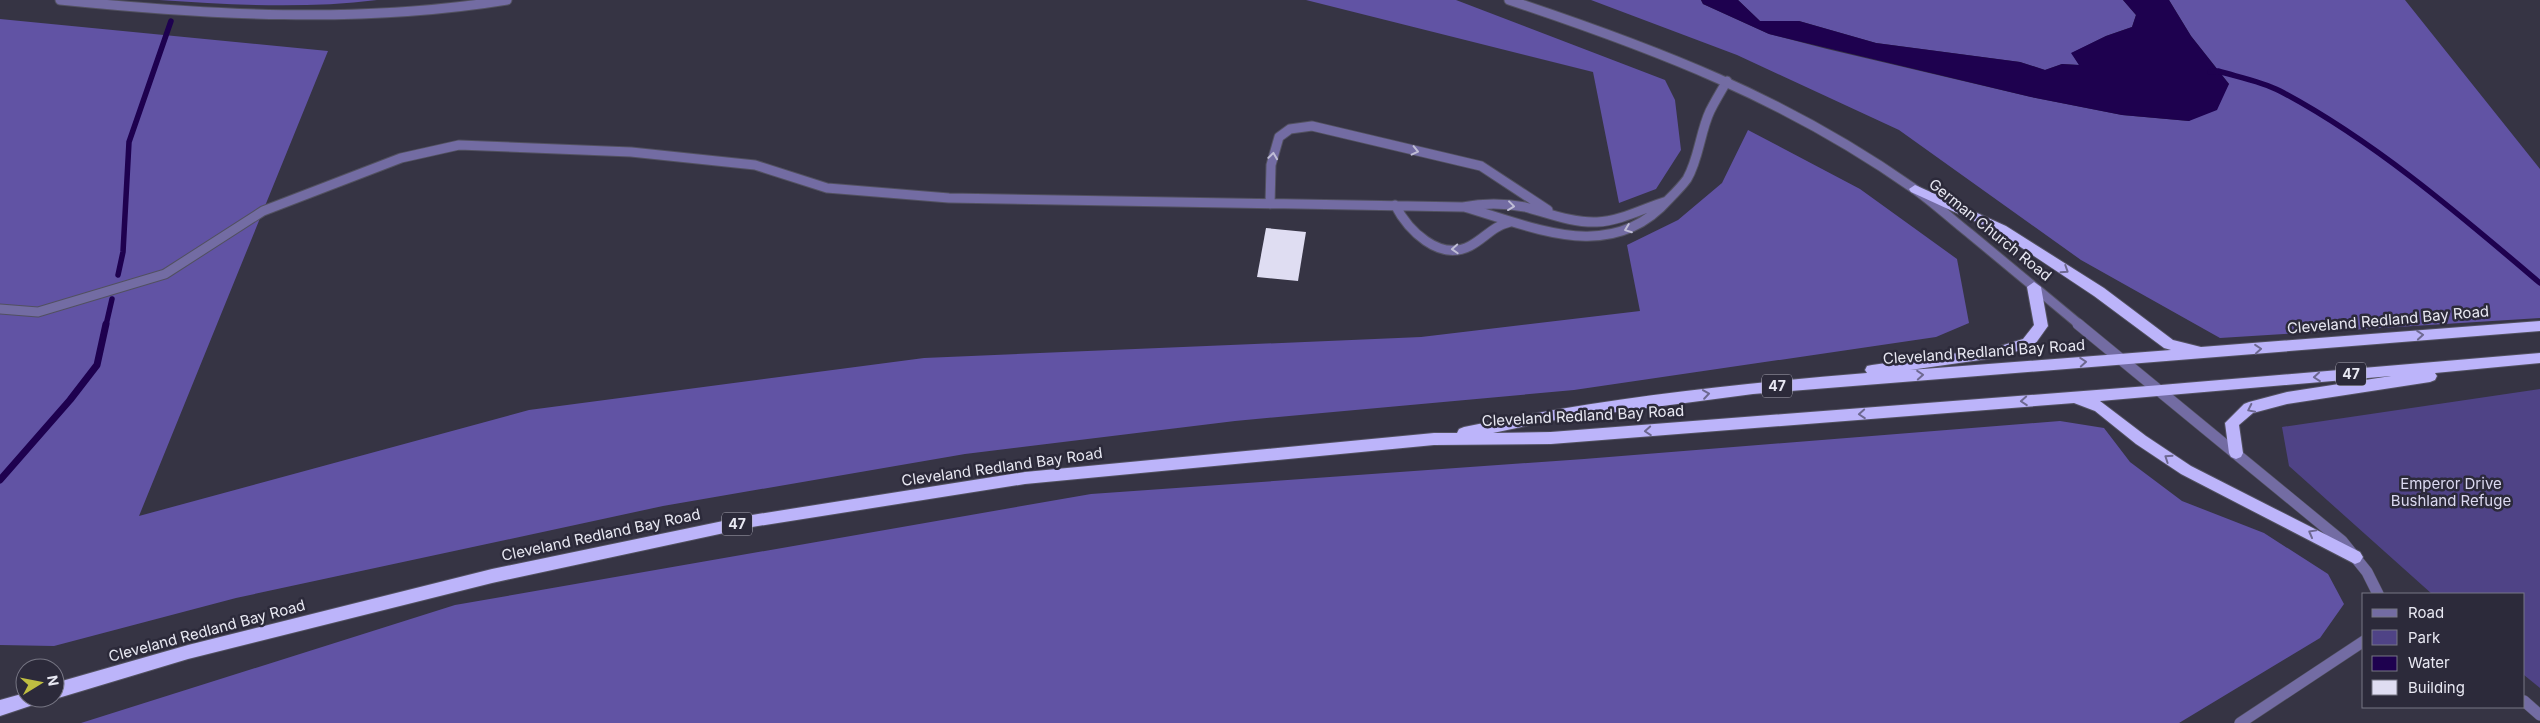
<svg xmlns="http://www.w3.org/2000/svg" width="2540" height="723" viewBox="0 0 2540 723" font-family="Inter,sans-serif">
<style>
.green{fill:#4f4386}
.forest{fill:#6153a4}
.water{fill:#1e014f}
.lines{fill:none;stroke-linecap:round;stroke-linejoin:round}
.stream-far1{stroke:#1e014f;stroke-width:5.5}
.stream{stroke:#1e014f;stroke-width:7}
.building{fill:#dfddf2}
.service-casing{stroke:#525160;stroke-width:11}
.minor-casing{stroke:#525160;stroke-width:11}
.tertiary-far1-casing{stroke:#525160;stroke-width:11}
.tertiary-casing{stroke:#525160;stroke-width:12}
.trunk-casing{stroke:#525160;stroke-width:2}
.service{stroke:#736ca3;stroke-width:9}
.minor{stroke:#736ca3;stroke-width:9}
.tertiary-far1{stroke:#736ca3;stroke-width:9}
.tertiary{stroke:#736ca3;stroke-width:11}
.trunk{fill:#bcb4fa;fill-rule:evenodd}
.oneway{stroke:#bfbdd6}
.oneway2{stroke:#6d6890}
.labels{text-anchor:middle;stroke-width:5;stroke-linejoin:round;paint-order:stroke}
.shield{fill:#2c2a3a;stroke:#b0afbb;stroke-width:1}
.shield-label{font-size:14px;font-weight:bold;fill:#e8e8f2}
.street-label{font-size:15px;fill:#e8e8f2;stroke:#2c2a3a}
.park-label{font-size:15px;fill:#dbd9f0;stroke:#2c2a3a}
</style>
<rect width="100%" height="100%" fill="#363444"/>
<path class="green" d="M2540,389V688L2524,675V594H2432L2289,466L2282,427Z"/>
<path class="forest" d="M159,0H377C305,9 231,5 159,0Z
M1306,0H1456L1665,80L1675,100L1681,150L1656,189L1619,203L1593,72Z
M1591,0H1701L1703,4L1769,34L1827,49L2031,97L2122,115L2189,121L2229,84L2191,36L2169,0H2405L2540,169V318L2220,338L2081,260L1899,130L1737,55Z
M1738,0H2123L2136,15L2132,27L2106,36L2072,53L2079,65L2062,64L2045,70L2020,62L1876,43L1799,21H1760Z
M0,19L328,51L139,516L529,410L924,358L1421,337L1640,311L1627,245L1678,220L1722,183L1748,130L1860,189L1957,259L1969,323L1936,337L1574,390L1235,421L965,454L663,506L236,598L54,646L0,645Z
M2060,421L2104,428L2130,462L2182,501L2264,533L2328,574L2344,604L2320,638L2179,723H81L455,605L1091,494L1584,459Z"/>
<path class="water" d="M1701,0H1738L1760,21H1799L1876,43L2020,62L2045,70L2062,64L2079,65L2071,53L2106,36L2132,27L2136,15L2123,0H2169L2191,36L2229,84L2217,110L2189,121L2122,115L2031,97L1769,34L1703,4Z"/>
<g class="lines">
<path class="stream-far1" d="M2210,72L2218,71C2238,77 2261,81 2280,91C2373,140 2460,215 2540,283
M118,275L123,252L129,142L171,21
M106,325L112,299"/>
<path class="stream" d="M0,480L70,400L97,365L106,324"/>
</g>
<path class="building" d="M1266,228L1306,232L1298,281L1257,277Z"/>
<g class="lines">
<defs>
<path id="service" d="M1270,204L1271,165L1279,137L1290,129L1312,126L1481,166L1548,210
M1395,205C1408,230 1439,262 1470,246C1485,238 1493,226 1510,222
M1464,207C1534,227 1611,265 1669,199C1675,193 1682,186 1687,179C1699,159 1700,132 1710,111C1715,101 1721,91 1727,81
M0,309L38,312L165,274L263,211L401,158L459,145L631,152L755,165L827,188L949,198L1463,207C1483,203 1504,203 1525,207C1548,213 1572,223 1597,222C1621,221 1644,208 1667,201"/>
<path id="minor" d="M60,0C207,15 360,24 507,0"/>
<path id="tertiary-far1" d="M1509,0C1656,49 1785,98 1913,188C1932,201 1950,218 1969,233C2006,264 2043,294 2080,325"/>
<path id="tertiary" d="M2078,324L2342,541L2367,572L2378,594
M2524,701L2540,715
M2240,723L2364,641"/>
<path id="trunk" d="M1915,185L2006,226L2104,288L2173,340L2201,347L2540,321V331L1753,394L1549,421L1493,433L1551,432L2161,385L2540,353V363L2435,373L2437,376L2435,380L2430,382L2287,404L2253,413L2239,425L2243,453L2241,457L2236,459L2231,457L2229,453L2225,423L2244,404L2249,402L2287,392L2391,376L2100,401L2146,436L2191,466L2360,552L2363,557L2360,562L2355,564L2181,474L2136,444L2095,411L2074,403L1551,444L1434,445L1025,484L752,527L492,583L188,659L55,699L53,698L55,683L188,645L492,569L752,515L1025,472L1434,433H1457L1459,429L1464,427C1597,399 1732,384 1867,373L1865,370L1867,366L1872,365L1994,348L2023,339L2034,325L2027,287L2034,282L2041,287L2048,326L2033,347L2028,348L1994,358L1910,370L2171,350L2164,348L2094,296L1998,232L1911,192L1909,189Z
M25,693V698H41L39,703L0,716V700Z"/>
</defs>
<use href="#service" class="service-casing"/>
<use href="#minor" class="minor-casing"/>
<use href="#tertiary-far1" class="tertiary-far1-casing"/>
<use href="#tertiary" class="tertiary-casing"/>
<use href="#trunk" class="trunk-casing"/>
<use href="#service" class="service"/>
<use href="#minor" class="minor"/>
<use href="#tertiary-far1" class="tertiary-far1"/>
<use href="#tertiary" class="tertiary"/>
<use href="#trunk" class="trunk"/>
</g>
<defs><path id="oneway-chevron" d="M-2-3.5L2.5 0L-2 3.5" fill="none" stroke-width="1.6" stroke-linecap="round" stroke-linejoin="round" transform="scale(1.25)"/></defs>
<g class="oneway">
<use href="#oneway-chevron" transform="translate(1415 151) rotate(13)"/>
<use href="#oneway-chevron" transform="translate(1273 156) rotate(-82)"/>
<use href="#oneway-chevron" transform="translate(1511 206) rotate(7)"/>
<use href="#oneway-chevron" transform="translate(1628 229) rotate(159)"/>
<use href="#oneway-chevron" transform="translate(1455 249) rotate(177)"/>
</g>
<g class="oneway2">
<use href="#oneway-chevron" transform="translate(2065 270) rotate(33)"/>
<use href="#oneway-chevron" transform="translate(2420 335) rotate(-5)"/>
<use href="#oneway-chevron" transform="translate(2258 349) rotate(-5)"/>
<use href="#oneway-chevron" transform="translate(2083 362) rotate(-4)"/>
<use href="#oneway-chevron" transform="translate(1920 375) rotate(-4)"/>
<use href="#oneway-chevron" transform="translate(2317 377) rotate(175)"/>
<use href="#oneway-chevron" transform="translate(1706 394) rotate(-8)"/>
<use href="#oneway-chevron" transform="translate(2024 401) rotate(176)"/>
<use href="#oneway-chevron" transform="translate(2251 409) rotate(154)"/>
<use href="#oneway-chevron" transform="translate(1862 414) rotate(176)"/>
<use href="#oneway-chevron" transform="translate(1648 431) rotate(176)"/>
<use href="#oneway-chevron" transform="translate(2168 458) rotate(-146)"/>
<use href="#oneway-chevron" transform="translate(2312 533) rotate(-151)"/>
</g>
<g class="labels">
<g class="shield">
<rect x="2336" y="362.5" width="30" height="23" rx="4"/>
<rect x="1762" y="374.5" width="30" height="23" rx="4"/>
<rect x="722" y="512.5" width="30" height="23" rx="4"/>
</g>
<g class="shield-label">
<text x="2351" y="379">47</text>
<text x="1777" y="391">47</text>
<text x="737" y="529">47</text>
</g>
<g class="street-label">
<text transform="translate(1990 230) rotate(39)" y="5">German Church Road</text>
<text transform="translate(2388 320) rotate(-5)" y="5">Cleveland Redland Bay Road</text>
<text transform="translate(1984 352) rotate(-4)" y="5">Cleveland Redland Bay Road</text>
<text transform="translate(1583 416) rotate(-3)" y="5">Cleveland Redland Bay Road</text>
<text transform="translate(1002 467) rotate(-8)" y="5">Cleveland Redland Bay Road</text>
<text transform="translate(601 535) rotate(-12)" y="5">Cleveland Redland Bay Road</text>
<text transform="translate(207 631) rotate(-15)" y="5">Cleveland Redland Bay Road</text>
</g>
<g class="park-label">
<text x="2451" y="489">Emperor Drive<tspan x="2451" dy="17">Bushland Refuge</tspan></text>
</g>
</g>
<rect x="2362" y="593" width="162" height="115" fill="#2c2a3a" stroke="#777684"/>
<rect x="2372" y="609" width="25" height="8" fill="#736ca3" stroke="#777684"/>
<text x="2408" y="618" font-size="15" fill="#e8e8f2">Road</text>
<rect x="2372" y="630" width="25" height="15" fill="#4f4386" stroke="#777684"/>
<text x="2408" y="643" font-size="15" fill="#e8e8f2">Park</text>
<rect x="2372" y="656" width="25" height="15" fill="#1e014f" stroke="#777684"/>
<text x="2408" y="668" font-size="15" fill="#e8e8f2">Water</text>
<rect x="2372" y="680" width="25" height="15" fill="#dfddf2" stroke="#777684"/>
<text x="2408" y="693" font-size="15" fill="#e8e8f2">Building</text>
<g transform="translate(40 683) rotate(80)"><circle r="24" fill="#2c2a3a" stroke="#777684"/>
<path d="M0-4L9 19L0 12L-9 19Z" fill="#bfbe41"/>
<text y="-8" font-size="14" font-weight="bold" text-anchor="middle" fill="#e8e8f2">N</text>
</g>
</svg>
